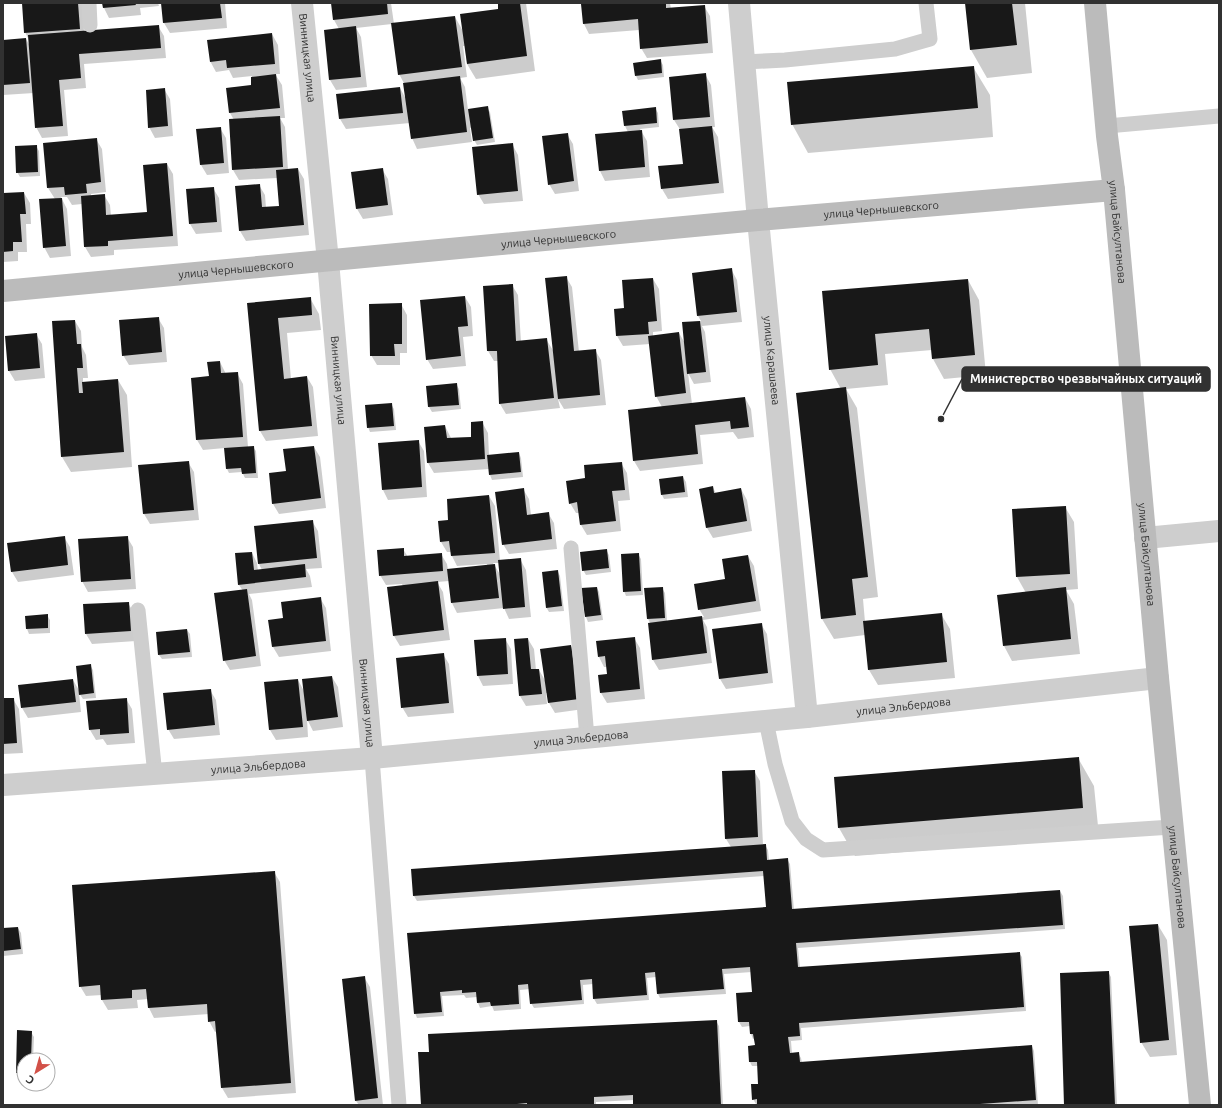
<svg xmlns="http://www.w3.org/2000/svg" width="1222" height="1108" viewBox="0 0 1222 1108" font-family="Ubuntu,sans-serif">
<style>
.shadow{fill:#0003;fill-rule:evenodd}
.building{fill:#181818}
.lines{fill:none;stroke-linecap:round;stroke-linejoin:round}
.lane{stroke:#cecece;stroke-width:15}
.street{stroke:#cecece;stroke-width:22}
.secondary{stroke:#bbb;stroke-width:22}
.labels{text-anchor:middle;stroke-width:4;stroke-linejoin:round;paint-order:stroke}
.street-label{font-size:11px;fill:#313131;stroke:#fff}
.leader{fill:none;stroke:#313131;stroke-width:1.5}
.callout-dot{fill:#313131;stroke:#fff;stroke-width:1.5}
.callout{fill:#313131;stroke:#313131;stroke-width:1.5}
.callout-label{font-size:12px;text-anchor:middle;font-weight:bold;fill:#fff}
</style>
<rect width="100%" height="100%" fill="#fff"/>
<path class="shadow" d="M23,3H82L84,31L158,26L164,36L166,58L84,64L86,88L64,90L68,136L42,138L36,127L34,93L3,95V41L26,39L30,46L29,40L25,32Z
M103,3H158L159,6L140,8L141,15L109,18L104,8Z
M162,3H225L227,28L170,33L164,23Z
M332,3H391L394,24L455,17L463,31L500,10L499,3H526L535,71L476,79L467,64L465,46H463L467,77L460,78L465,87L468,110L487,108L490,112L495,142L477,145L474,140L472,127L470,128L472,142L417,149L412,138L410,123L346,129L340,119L338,95L400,88L407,101L405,85L399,74L392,24L356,28L361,37L367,87L336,90L330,80L325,31L339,29L334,20Z
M602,3H670L671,9L704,6L710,16L713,53L647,58L641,48L639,30L589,34L584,24L582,5Z
M966,3H1025L1032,73L987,78L971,50Z
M272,34L278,45L280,74H275L282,85L285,118H280L285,127L288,170L298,169L304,179L309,235L246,241L240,231L259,185L265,195L266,208L280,207L277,178L239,180L233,170L230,120H234L230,113L227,88L253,86L252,76L233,78L229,70L216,72L210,61Z
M660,60L663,65L664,77L638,80L636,76Z
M973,67L990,95L993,137L808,153L792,124Z
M705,74L711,85L715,127H712L718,137L724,193L668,199L662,189L684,165L681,131L674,120L670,77Z
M164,89L170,99L173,136L155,138L149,127Z
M655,108L658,113L659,127L640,129L647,141L650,177L605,181L600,171L628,132L625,126L623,112Z
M220,128L226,138L229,173L207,175L201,165L197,130Z
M567,134L573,144L579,191L555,194L549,184Z
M96,139L102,149L106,192L91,194V196L104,195L110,205L111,216L148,213L167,164L173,174L178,246L114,250V255L91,257L85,247L82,204L72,205L67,197H61L67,209L71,256L50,258L44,247L55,199L48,188Z
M512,144L518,155L523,201L484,204L478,194Z
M36,146L39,151L40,176L20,177L17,172Z
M382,169L388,179L393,215L363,219L357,209L352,173Z
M213,188L219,198L222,232L196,234L190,224Z
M24,193L30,203L31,224H26L27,252H18V261L3,262V194Z
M731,269L737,280L742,322L702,326L705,332L711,382L694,384L688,373L692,404L745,398L751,409L754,437L738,439L733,432L700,435L703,464L640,471L634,461L629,411L662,407L656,396L650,344L623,346L617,336L625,309L653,279L659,289L662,331L653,332V336L679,333L686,345L684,323L701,321L698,316Z
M566,277L572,287L579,352L595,350L601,360L606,405L564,409L558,399L560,408L506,414L500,404L498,361H494L488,351L512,285L518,295L521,342L546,339L554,352Z
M968,280L979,300L986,375L944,379L933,359L932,350L885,354L888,385L846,389L857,408L878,597L863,599L865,622L941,614L950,629L955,678L878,685L869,670L865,635L834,639L822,619L841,389L830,369L823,292Z
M465,297L471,307L473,336L463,337L466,366L433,369L427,359Z
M310,298L319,314L321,330L287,333L291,379L307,377L313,387L318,436L266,441L260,431L248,304Z
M401,304L407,315V353H400V365H377L371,355Z
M158,318L164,328L167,362L129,365L123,355Z
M75,321L81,331L82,347L86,355L88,378H83V383L118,380L127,395L132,467L71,472L62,457Z
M36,334L42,344L45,378L15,381L9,371Z
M220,362L226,374L237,373L243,384L248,447H253L256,451L258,478H245L242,472L229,473L227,469L225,448L203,450L197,440L210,377Z
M456,384L459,389L461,409L432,412L429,407L428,387Z
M391,404L394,409L396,430L370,432L368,427Z
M482,422L488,433L489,456L519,453L521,458L523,477L492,480L490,475L489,469L434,473L428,463L445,426L451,438L472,437Z
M418,441L424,451L427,497L388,500L383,490Z
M314,447L320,457L326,508L279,514L273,504L287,472Z
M188,462L194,472L199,520L150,524L144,514Z
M621,463L627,473L630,500L618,501L621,531L587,535L581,525L580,513H576L570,503L587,479Z
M683,477L686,482L688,497L664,499L662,495Z
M713,487L716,494L741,489L747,500L752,531L713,538L707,528Z
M523,489L529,499L531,515L548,513L554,523L557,549L509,554L503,544Z
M489,496L495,506L500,561L520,559L526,570L531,617L509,619L504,608L457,613L452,603L449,581L437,582L443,592L450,640L400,646L394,636L388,588L403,586L402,584L386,585L380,575L403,549L408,557L441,554L447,564L448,570L487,566V564L457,566L452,556L451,552H447L441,542L439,522L450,521ZM493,563H499L501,576Z
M1065,507L1074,522L1078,589L1066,590L1074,604L1080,654L1012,661L1004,646L1026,593L1017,577Z
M312,521L318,531L322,568L306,569L310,576L312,587L249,594L252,600L261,666L230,670L224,660L243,591L239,585L252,553L257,563L258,571L262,570L259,564L255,527Z
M64,537L70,547L74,575L18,582L12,572L8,544Z
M127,537L133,547L136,589L88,592L82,581Z
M606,550L609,555L611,572L586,575L583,570Z
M638,554L641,559L643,595L626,596L624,591Z
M748,556L754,566L761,611L703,620L707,627L712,663L659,670L653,660L650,623L648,619L662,588L665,593L667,621L704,617L699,609Z
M558,572L560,576L564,611L549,612L546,607Z
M597,588L599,592L603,620L588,622L586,617Z
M320,598L326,608L331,651L279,657L273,647L284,619Z
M128,603L134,613L136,641L92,644L86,634Z
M47,615L50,620V633L29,634L27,629L26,617Z
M761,624L767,634L773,683L726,689L720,679L714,630Z
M187,630L190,634L192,657L162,659L159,655Z
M634,638L640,648L645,699L607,703L601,693L599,676L608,675L607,667H604L599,657Z
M505,639L511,649L513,684L483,686L478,676Z
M528,639L534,649L536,670H539L546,682L571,646L577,656L584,709L555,713L549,703L547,693H546L547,704L526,706L520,696Z
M443,654L449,664L454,713L408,717L402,707Z
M90,665L93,670L96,698L83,699L79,693L81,712L28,718L22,708L73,680L80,692Z
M332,677L338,687L343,727L313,731L307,719L308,737L276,740L270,730L265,683L298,680L304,691Z
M210,690L216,700L220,735L174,739L168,729Z
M3,699H13L19,709L23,753L3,754Z
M126,699L132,709L135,743L107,745L103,739L96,740L90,730Z
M1078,758L1094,786L1099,836L855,856L839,828Z
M754,771L760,781L763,845H765L768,850L769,860L787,859L790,864L794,910L1060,891L1063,896L1065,929L798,948L800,968L1019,953L1022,957L1026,1011L801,1028L802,1040L791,1041L792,1054L798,1053L801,1058L802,1063L1032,1046L1034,1051L1038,1105L756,1104L753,1099L760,1085L758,1066H752L750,1062L756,1046L755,1038L753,1039L751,1034L750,1026L742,1027L739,1022L737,994L753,992L752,972L724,974L726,994L660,998L658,994L656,977L647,978L649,1000L597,1004L594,999L593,984L583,985L584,1004L534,1008L531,1003L530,989L520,990L521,1009L494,1011L492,1006L480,1008L478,1003L477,997L466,998L464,995L442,996L444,1016L417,1018L415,1013L408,934L767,908L765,876L417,901L414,896L413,870L731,847L726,839Z
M274,872L280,882L296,1093L228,1098L222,1088L217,1031L215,1032L209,1021V1014L154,1018L149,1008L148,999L137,1000L138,1008L108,1010L102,1000V995L86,996L80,986Z
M1158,925L1167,940L1177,1055L1150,1057L1141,1042Z
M18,928L21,933L23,954L3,956V929Z
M1108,972L1111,977L1117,1105H1064Z
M364,977L370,987L383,1105H359L356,1101Z
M716,1021L719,1026L723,1105H634V1100L596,1102V1105H422L430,1053Z
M31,1032L34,1037L33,1060H24V1078H19L17,1073Z"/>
<path class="building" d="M22,3H78L80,29L24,33Z
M102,3H135L136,5L103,8Z
M161,3H220L222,18L163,23Z
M331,3H387L388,14L333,20Z
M498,3H520L527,56L467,64L460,14L498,9Z
M591,3H666V8L705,5L708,43L640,49L638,19L583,24L581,4Z
M965,3H1012L1017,45L970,50Z
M455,16L462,67L398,75L391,23Z
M159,25L161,48L79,54L81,78L59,80L63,126L35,128L28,35Z
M356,26L361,77L329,80L324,30Z
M272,33L275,64L227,68L226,60L210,62L207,40Z
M26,38L30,83L3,85V40Z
M661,59L662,73L635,76L633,63Z
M974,66L978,108L791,125L787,82Z
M706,73L710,117L673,120L669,77Z
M276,74L280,108L229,113L226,88L251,85V77Z
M460,76L467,132L411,139L403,83Z
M400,87L403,113L339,119L336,94Z
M165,88L168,126L148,128L146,90Z
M488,106L493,138L473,141L468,109Z
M656,107L657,123L624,126L622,111Z
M280,116L283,167L232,170L229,119Z
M712,126L719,183L661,189L658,166L683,164L679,129Z
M221,127L224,163L200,165L196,129Z
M642,130L645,167L599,171L595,134Z
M568,133L574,181L548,185L542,136Z
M97,138L101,182L86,184L87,193L65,195L64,187L47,188L43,143Z
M513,143L518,191L477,195L472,147Z
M37,145L38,172L16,173L15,146Z
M167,163L173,236L108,241V246L84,247L81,196L105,194L106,215L147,212L143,165Z
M298,168L304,225L239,231L235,186L260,184L262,207L279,206L276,170Z
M383,168L388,205L356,209L351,172Z
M214,187L217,222L189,224L186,189Z
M24,192L26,214H20L22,242H13V251L3,252V193Z
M62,198L66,246L43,248L39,199Z
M732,268L737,312L697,316L692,273Z
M567,276L574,351L596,349L600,395L558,399L545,278Z
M653,278L657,321L648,322L649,334L616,336L614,309L624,308L622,280Z
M968,279L975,355L932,359L929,329L875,334L878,365L829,370L822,291Z
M513,284L516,341L547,338L554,398L499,404L497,351H487L483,286Z
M465,296L468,326L458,327L461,356L426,360L420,300Z
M311,297L312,315L278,318L284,379L307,376L312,426L259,431L247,303Z
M402,303V344H394L395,356H370L369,304Z
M159,317L162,352L122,356L119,320Z
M75,320L77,344H81L83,368H77L79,393H83L82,382L118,379L124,452L61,457L52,321Z
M700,321L706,372L687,374L682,322Z
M679,332L686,393L655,397L648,336Z
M37,333L40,368L8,371L5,336Z
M220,361L221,373L238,372L243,437L196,440L191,378L209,376L207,362Z
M457,383L459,405L428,407L426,386Z
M846,387L868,577L852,579L856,615L821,619L796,393Z
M745,397L749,427L731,429L730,421L695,425L698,454L633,461L628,410Z
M392,403L394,426L367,428L365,405Z
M483,421L485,459L427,463L424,427L445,425L447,438L471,437V422Z
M419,440L422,487L382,490L378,443Z
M254,446L256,473L242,474L241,468L226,469L224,448Z
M314,446L321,498L272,504L269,473L286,471L283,449Z
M519,452L521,472L489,475L487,455Z
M189,461L194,510L143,514L138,465Z
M622,462L625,490L612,491L616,521L580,525L577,502L569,504L566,481L585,478L584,465Z
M683,476L685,492L661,495L659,479Z
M713,486L714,493L741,488L747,521L706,528L699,489Z
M524,488L527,515L549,512L552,539L502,545L495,492Z
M489,495L495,553L451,556L449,541L440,542L438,521L448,520L447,499Z
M1066,506L1070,574L1016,577L1012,509Z
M313,520L317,558L258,564L254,526Z
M65,536L68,565L11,572L7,543Z
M128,536L131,579L81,582L78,539Z
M404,548V556L442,553L443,571L379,576L377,550Z
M607,549L609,568L582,571L580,552Z
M252,552L254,570L305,564L306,577L238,585L235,553Z
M639,553L641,591L623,592L621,554Z
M748,555L756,601L698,610L694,584L725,579L722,559Z
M521,558L525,607L503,609L498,560Z
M495,564L499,598L451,603L447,569Z
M558,570L562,606L546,608L542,572Z
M438,581L444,630L393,636L387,587Z
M597,587L601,615L585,617L581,588Z
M663,587L665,618L647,619L644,588Z
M1066,587L1071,639L1003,646L997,595Z
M247,589L256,656L223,661L214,593Z
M321,597L326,641L272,647L268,620L283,618L281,602Z
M129,602L131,631L85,634L83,604Z
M942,613L947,662L868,670L863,621Z
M48,614V628L26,629L25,616Z
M702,616L707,653L652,660L648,623Z
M762,623L768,673L719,679L712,629Z
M187,629L190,652L158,655L156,632Z
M635,637L640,689L600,693L598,675L607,674L605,656L598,657L596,641Z
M506,638L508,674L477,676L474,640Z
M528,638L531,669H539L542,694L519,696L514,639Z
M571,645L579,699L548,703L540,649Z
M444,653L449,703L401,708L396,658Z
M91,664L94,693L79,695L76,666Z
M332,676L338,717L307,721L302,679Z
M73,679L76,702L21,708L18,685Z
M298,679L303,727L269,730L264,682Z
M211,689L215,725L167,730L163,693Z
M3,698H14L17,743L3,744Z
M127,698L129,733L100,735V729L89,730L86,701Z
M1079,757L1083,808L838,828L834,777Z
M755,770L758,837L725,839L722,771Z
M766,844L767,860L788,858L792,909L1060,890L1063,925L796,943L798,967L1020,952L1024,1007L799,1023L800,1036L788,1037L790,1053L799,1052L800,1062L1032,1045L1036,1100L966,1105H757V1099L752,1100L751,1084H758L757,1062H749L748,1046L755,1045L753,1034H750L749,1022H738L736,993L752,992L750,967L722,969L724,989L657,994L655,972L645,973L647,995L593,999L592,979L580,980L582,1000L530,1004L528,984L518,985L519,1004L491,1006L490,1002L477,1003L476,992L462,993V990L440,992L442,1012L414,1014L407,933L766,907L763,871L413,896L411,869Z
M275,871L291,1083L221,1088L215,1021L208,1022L207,1004L148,1008L146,989L132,990V998L101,1000L100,985L79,987L72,885Z
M1158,924L1169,1040L1140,1043L1129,926Z
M18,927L21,949L3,951V928Z
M1109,971L1115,1105H1064L1060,973Z
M365,976L378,1098L355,1101L342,979Z
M717,1020L721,1105H633V1095L594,1097V1105H527V1103L517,1104V1105H421L418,1052H429L428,1034Z
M17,1030L32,1031L31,1060H24V1073H16Z"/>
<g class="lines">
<path class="lane" d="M89,3L90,25
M744,62L785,60L895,49L930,39L926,3
M1107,126L1219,116
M571,548L587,738
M138,610L155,775
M766,721L775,764L792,821L806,839L823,850L1172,827
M372,758L399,1105"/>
<g class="street">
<path id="s1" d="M302,3L328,261L372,758"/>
<path id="s2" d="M739,3L758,220L807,717"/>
<path d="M1145,538L1219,531"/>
<path id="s3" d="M3,785L372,758L807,717L1158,678"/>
</g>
<g class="secondary">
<path id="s4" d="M1095,3L1107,136L1114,190L1158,678L1200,1105"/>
<path id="s5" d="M3,291L758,220L1114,190"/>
</g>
</g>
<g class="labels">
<g class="street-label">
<text dy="4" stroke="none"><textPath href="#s1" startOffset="55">Винницкая улица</textPath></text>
<text dy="4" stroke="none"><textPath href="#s5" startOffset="882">улица Чернышевского</textPath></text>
<text dy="4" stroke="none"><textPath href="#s4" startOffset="230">улица Байсултанова</textPath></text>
<text dy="4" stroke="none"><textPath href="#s5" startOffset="558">улица Чернышевского</textPath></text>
<text dy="4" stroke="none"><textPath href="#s5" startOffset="234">улица Чернышевского</textPath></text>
<text dy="4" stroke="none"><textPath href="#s2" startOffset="359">улица Карашаева</textPath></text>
<text dy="4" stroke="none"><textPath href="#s1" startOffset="379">Винницкая улица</textPath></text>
<text dy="4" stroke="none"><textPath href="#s4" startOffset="554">улица Байсултанова</textPath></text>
<text dy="4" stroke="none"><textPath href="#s1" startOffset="703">Винницкая улица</textPath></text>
<text dy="4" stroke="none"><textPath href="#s3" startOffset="904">улица Эльбердова</textPath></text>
<text dy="4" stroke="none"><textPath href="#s3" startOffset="580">улица Эльбердова</textPath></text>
<text dy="4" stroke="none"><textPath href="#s3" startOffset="256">улица Эльбердова</textPath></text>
<text dy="4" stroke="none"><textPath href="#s4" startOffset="878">улица Байсултанова</textPath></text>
</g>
</g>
<path class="leader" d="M941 419L962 379"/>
<circle class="callout-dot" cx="941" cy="419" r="4"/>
<rect class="callout" x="962" y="367" width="248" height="24" rx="4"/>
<g class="callout-label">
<text x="1086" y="383">Министерство чрезвычайных ситуаций</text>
</g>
<rect width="1222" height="1108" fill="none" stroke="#313131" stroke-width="8"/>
<g transform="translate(36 1072) rotate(217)"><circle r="19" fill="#ffffff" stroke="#adadad"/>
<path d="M0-3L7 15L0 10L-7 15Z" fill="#d25148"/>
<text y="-6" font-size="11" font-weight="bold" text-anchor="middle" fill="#313131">С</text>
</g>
</svg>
